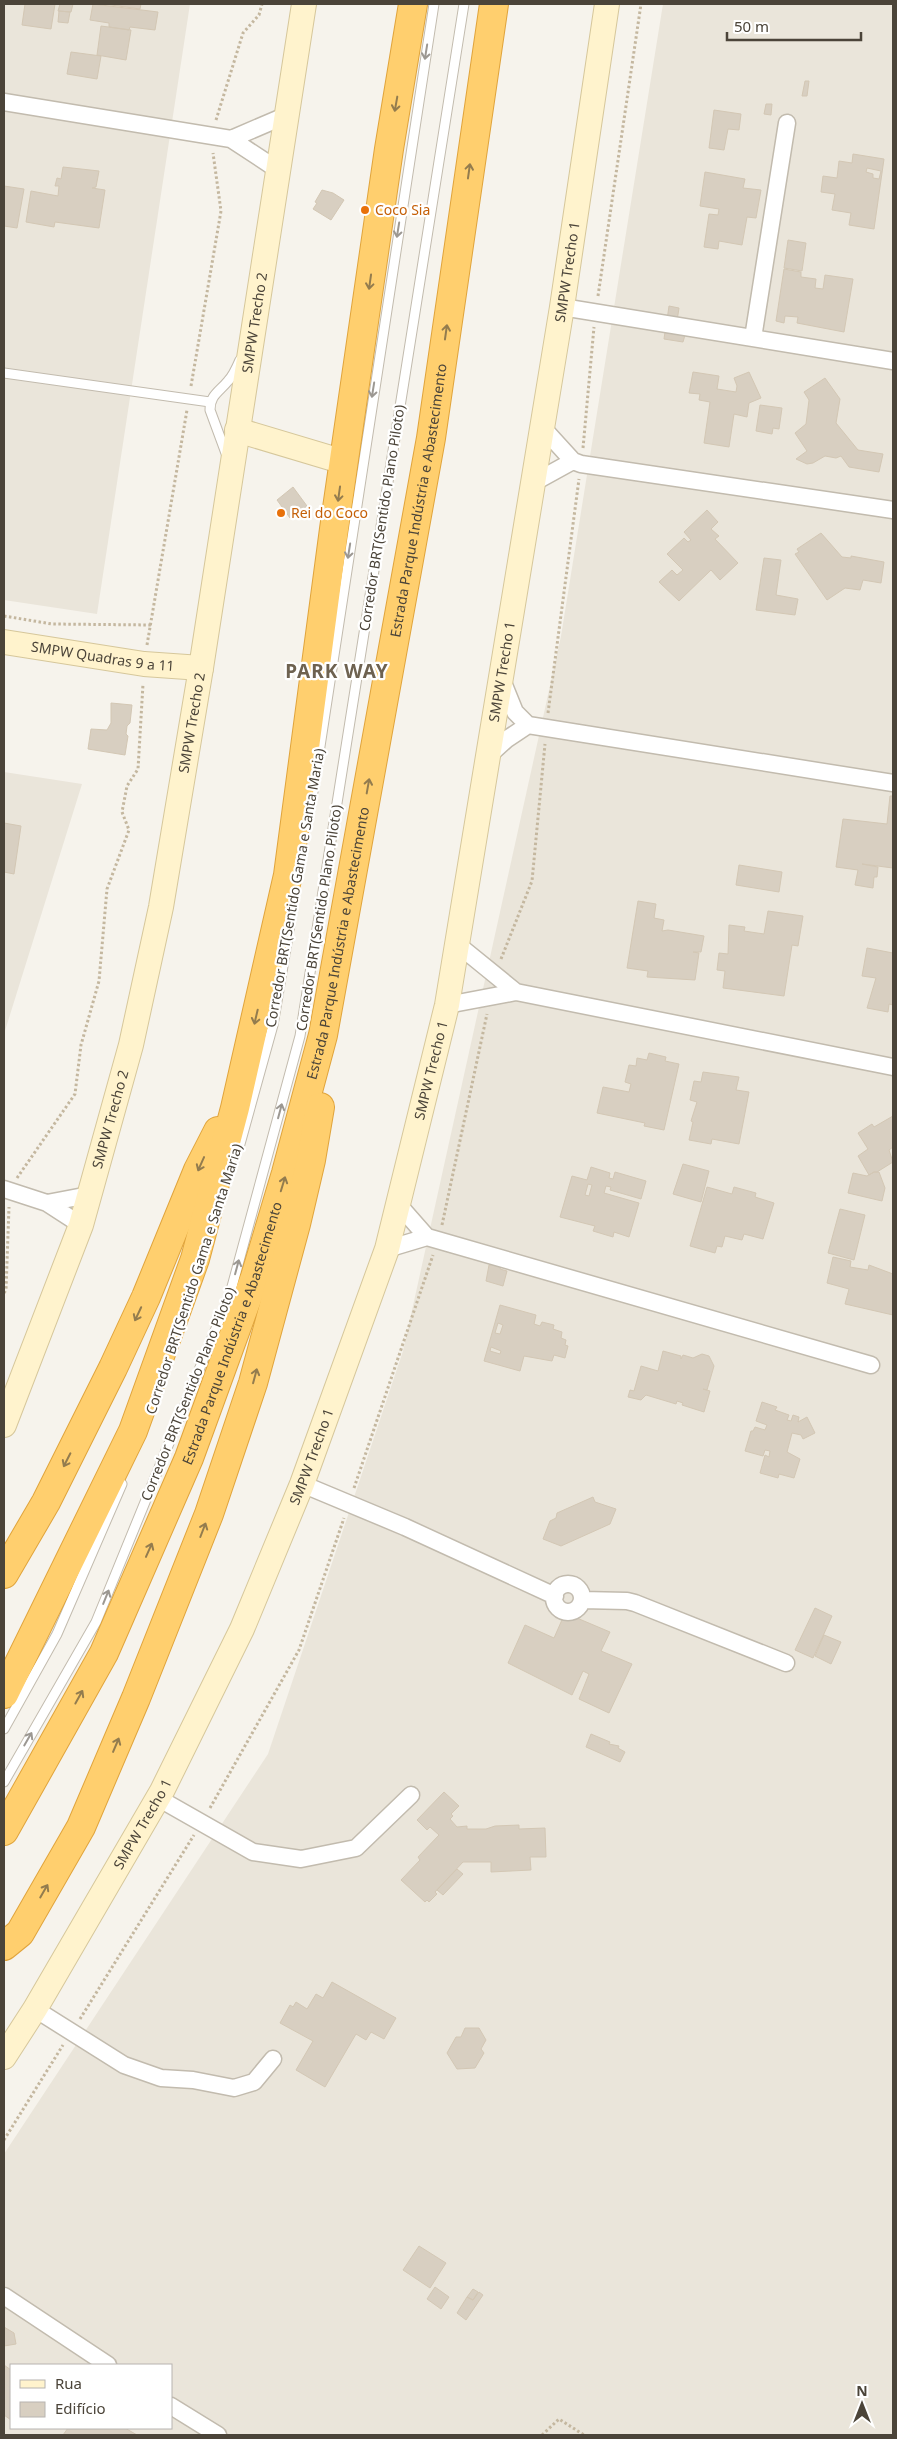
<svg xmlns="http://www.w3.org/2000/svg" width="897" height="2439" viewBox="0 0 897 2439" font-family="'Noto Sans',sans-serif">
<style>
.residential{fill:#eae5da;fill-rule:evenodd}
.building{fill:#d8cfc1;stroke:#d3c7b4;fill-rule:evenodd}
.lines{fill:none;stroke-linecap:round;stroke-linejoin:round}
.lane-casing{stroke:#c2bbae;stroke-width:11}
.street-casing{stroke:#c2bbae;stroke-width:19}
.secondary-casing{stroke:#d6c79b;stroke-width:26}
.highway-casing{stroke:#e0a43c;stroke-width:30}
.path{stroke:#c4b79f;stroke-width:3;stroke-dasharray:2.5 2.5;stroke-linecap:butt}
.lane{stroke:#fff;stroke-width:9}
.street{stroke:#fff;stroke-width:16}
.secondary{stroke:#fff3cd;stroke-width:24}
.highway{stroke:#ffcf6e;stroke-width:28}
.oneway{stroke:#9c9892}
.oneway2{stroke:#937c4e}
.food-dot{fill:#e8710a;stroke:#fff;stroke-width:2}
.labels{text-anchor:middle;stroke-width:4.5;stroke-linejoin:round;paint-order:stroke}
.food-label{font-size:14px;fill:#c56008;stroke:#fff;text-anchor:start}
.street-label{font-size:14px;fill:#4b4439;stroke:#fff}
.district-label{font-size:19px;font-weight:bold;letter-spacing:1px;fill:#6e6250;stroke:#fff}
</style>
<rect width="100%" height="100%" fill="#f6f3ec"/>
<path class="residential" d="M4,4H190L97,614L4,600Z
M663,4H893V2435H4V2154L268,1754L403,1351L561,636ZM11,2365H171V2428H11Z
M4,772L82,784L4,1034Z"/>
<path class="building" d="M25,4H55L51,29L22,25Z
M60,4H73L71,12L58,11Z
M93,4L158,12L155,30L130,27L129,30L109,27V23L90,20Z
M104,4H141L140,9Z
M59,11L70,12L68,23L58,22Z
M101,26L131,30L126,60L97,55Z
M71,52L101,56L97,79L67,74Z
M805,81H809L807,96H802Z
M766,104H772L771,115L764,114Z
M714,110L741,114L739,130L728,129L724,150L709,148Z
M853,154L884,159L874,229L849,225L851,213L832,210L835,194L821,192L823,176L837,178L839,161L852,163ZM867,168L881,171L879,179L873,178V174L866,172Z
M63,167L99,171L96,187L92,188L105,190L99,228L55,222L54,227L26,222L31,191L58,196L59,186H55L57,178L61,179Z
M705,172L745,179L743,188L761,190L756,218L747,217L742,245L719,241L718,249L704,247L709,214L718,215L719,209L700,206Z
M4,186L24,189L17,228L4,226Z
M322,190L333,193L344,200L331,220L313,209L317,203L315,202Z
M788,240L806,243L802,271L784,268Z
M784,269L801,272V277L816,279L815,288L823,289L825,275L853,279L844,332L797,323L798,317L785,316L784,323L776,321Z
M669,306L679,308L677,321L667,320Z
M665,332L685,335L683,342L664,339Z
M693,372L719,376L717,389L736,392L737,386L734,378L749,372L761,398L749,403L747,417L734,414L729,447L704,443L710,402L699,400L700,394L689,393Z
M825,378L840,399L836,423L858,450L883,454L879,472L849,467L841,456L836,458L825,456L813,463L807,464L796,459L807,451L795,433L806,424L809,400L804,392Z
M760,405L782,408L779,429L773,428L772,434L756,431Z
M293,487L307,506L290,518L277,500Z
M707,510L718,522L711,529L719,536L715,539L738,563L720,580L711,570L679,601L659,582L672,570L677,575L683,570L667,554L684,538L688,542L691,540L684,532Z
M821,533L842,557L851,558V556L884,562L881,583L863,580L860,590L845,588L827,600L795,554L799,552L797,549Z
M764,558L781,560L776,595L798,599L795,615L756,610Z
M111,703L132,705L130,723L127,726L126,734L128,736L125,755L88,749L91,729L107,730L111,723Z
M890,796H893V868L862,864L878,867L877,877H874L873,888L855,885L858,870L836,867L843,819L887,824Z
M4,823L21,826L14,874L4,872Z
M739,865L782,872L779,892L736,885Z
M638,901L656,904L654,918L664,920L662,931L668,930L704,936L701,952H693L699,953L695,980L647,977L648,971L627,968Z
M768,911L803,916L798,946L792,945L784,996L723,988L725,971L717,970L719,953L728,954L729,925L745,927L744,931L764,934Z
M867,948L893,953V1005L889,1004L888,1012L867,1008L876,978L862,976Z
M649,1053L666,1057L665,1061L679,1064L664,1130L644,1126L645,1123L597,1113L603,1087L629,1092L631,1084L625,1082L629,1065L636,1066L637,1058L647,1060Z
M703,1072L739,1077L736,1090L749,1092L739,1144L712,1139L711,1144L689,1140L693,1122L691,1121L697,1102L690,1100L694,1081L701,1082Z
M893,1116V1147L889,1150L893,1162L877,1172H874L869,1175L858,1156L868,1149L858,1133L872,1124L874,1127Z
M683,1164L709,1171L701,1202L673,1194Z
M591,1167L610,1173L609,1178L613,1179L615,1172L646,1181L641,1199L610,1190L611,1187L606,1186L604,1193L639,1203L629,1237L614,1232L613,1237L593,1231L595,1226L560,1217L572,1176L587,1180ZM588,1184L592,1185L589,1196L585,1195Z
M874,1172H879L885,1188L882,1201L848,1193L853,1173L867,1176Z
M707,1187L732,1194L734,1187L756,1193L755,1197L774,1203L763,1239L744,1234L742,1240L725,1236L722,1247L717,1246L715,1253L690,1246Z
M840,1209L865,1215L854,1260L828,1253Z
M495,1251L505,1254L500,1269L507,1271L503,1286L486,1281L489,1265H491Z
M833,1257L851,1261L850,1267L868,1270L869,1265L893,1274V1315L845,1304L849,1289L827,1283Z
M500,1305L536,1315L534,1324L540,1326L542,1322L554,1325L553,1329L562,1332L561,1338L566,1340L565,1345L568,1346L565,1358L554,1355L552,1361L524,1356L520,1371L484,1361ZM498,1323L503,1325L500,1334L495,1333ZM491,1347L501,1351L500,1354L490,1351Z
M663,1351L681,1356V1359L683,1355L693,1358L702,1354L709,1356L714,1366L707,1390L703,1389L710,1391L704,1412L682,1405L683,1403L677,1401L676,1404L646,1395L641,1400L628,1397L630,1390L634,1391L641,1366L658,1371Z
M762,1402L777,1407L775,1410L789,1415L787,1420L791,1421L793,1415L799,1417L798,1422L807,1417L815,1433L803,1439L801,1435L792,1433L787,1452L800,1459L794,1478L779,1474L778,1478L760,1473L765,1455L769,1457L770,1451L765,1450L763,1456L745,1451L751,1431H753L755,1427L765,1430L767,1425L756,1421Z
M593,1497L595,1502L616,1509L610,1524L561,1546L543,1539L550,1521L556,1518L557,1513Z
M815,1608L832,1616L813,1658L795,1650Z
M565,1613L610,1632L601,1651L632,1664L609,1713L579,1699L589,1674L583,1671L572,1695L508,1663L525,1625L554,1638Z
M824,1635L841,1642L831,1664L815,1656Z
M591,1734L610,1742L609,1744L619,1746L618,1748L625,1752L620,1762L586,1747Z
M444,1792L459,1806L451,1814L453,1816L450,1819L457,1827L467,1826V1829H486L495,1826L519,1825V1829L545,1828L546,1857H530L531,1870L491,1872V1862H463L435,1892L437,1894L429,1902L427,1900L425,1902L401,1880L420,1860L418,1857L439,1835L430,1827L427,1830L417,1820Z
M457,1869L463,1874L443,1895L437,1890Z
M332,1982L396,2018L384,2039L371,2032L366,2040L356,2034L325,2087L296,2070L313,2041L280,2023L290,2005L293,2007L296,2002L307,2009L316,1994L323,1998Z
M465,2028H479L486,2040L481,2049L484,2053L475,2068L457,2069L447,2053L456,2037H461Z
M419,2246L446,2263L430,2288L403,2270Z
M435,2287L449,2297L441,2309L427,2299Z
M473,2289L478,2292L473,2300L467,2297Z
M479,2292L483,2295L466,2320L457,2313L467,2297L473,2300Z
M4,2327L14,2333L16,2344L4,2346Z
M4,2365L11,2370V2420L4,2415Z
M68,2428H125L137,2435H63Z"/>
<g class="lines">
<defs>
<path id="lane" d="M4,373L210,402
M227,456L210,410C210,395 219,392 228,381C233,376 237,367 240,360
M313,792L434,4
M240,1144L273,1025L290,925
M4,1729L57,1634L122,1484
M4,1782L96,1622L230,1294L300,1036L464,4"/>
<path id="street" d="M4,102L231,139L278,170
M231,139L287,115
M562,307L893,361
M753,338L787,123
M542,427L573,461L581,464L893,510
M533,483L573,461
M502,680L515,712L528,725L893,783
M487,757L507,739L528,725
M457,944L516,992
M447,1005L516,992L893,1067
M4,1189L47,1203L81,1225
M47,1203L89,1195
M398,1204L427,1237L871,1365
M387,1249L427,1237
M302,1484L405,1527L555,1596
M554 1598a14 14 0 1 1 28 0a14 14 0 1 1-28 0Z
M582,1600L627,1601L635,1603L786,1663
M158,1798L253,1852L301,1859L356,1848L411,1795
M35,2009L124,2065L161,2078L193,2080L234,2088L254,2082L273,2059
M4,2296L108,2365
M171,2406L218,2435"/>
<g id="secondary">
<path d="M237,430L344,462"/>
<path id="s1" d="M4,642L144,664L201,668"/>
<path id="s2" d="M4,1425L81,1225L131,1045L161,907L201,668L304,4"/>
<path id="s3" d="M4,2057L35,2009L162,1791L242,1629L302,1484L387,1249L447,1005L562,307L607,4"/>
</g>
<g id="highway">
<path d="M4,1574L46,1502L113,1368L146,1297L198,1170L218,1131"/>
<path d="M4,1694L133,1431L195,1259L235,1108L288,875L334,529L389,149L413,4"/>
<path id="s4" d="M4,1831L104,1653L189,1458L255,1277L286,1173L323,1035L431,438L494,4"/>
<path d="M4,1946L20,1933L81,1827L136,1698L209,1514L253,1383L296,1224L311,1160L320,1107"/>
</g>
</defs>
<use href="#lane" class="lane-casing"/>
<use href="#street" class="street-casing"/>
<use href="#secondary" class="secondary-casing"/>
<use href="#highway" class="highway-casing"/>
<path class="path" d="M216,120L243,33L259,15L262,4
M598,296L641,4
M191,386L221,211L213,153
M583,448L594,327
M4,616L52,624L151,625
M147,645L187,410
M548,713L579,479
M501,959L532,881L545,744
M17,1178L75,1094L81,1045L99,981L107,889L129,830L122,812L127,786L138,769L143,684
M442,1225L487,1014
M4,1293L6,1290L9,1207
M354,1488L433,1255
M210,1808L299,1650L344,1518
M80,2019L194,1835
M4,2140L63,2045
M542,2435L559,2419L584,2435"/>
<use href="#lane" class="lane"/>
<use href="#street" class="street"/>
<use href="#secondary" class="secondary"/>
<use href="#highway" class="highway"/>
</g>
<defs><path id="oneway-shaft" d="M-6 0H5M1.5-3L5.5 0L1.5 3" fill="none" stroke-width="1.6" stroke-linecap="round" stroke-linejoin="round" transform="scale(1.25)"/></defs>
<g class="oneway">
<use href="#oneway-shaft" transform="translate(426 52) rotate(99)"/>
<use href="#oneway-shaft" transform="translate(398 230) rotate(99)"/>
<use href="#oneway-shaft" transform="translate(373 390) rotate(99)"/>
<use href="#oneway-shaft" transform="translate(349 551) rotate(99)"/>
<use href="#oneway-shaft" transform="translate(280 1111) rotate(-75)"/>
<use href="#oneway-shaft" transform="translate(237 1267) rotate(-75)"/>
<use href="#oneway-shaft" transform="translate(106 1597) rotate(-68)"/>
<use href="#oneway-shaft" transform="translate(28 1739) rotate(-60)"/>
</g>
<g class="oneway2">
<use href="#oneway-shaft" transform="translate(396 104) rotate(100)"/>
<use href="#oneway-shaft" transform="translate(469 171) rotate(-82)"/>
<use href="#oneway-shaft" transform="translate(370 282) rotate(98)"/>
<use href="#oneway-shaft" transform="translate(446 332) rotate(-82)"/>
<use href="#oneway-shaft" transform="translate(339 494) rotate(98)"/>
<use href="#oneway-shaft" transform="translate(368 786) rotate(-80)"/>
<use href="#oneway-shaft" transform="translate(256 1017) rotate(103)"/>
<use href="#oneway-shaft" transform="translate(201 1164) rotate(114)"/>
<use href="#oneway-shaft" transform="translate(283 1184) rotate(-73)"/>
<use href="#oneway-shaft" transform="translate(138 1314) rotate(115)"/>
<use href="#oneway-shaft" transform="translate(255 1376) rotate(-75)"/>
<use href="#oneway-shaft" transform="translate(67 1460) rotate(117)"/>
<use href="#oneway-shaft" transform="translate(203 1530) rotate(-69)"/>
<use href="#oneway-shaft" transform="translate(149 1550) rotate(-66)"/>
<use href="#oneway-shaft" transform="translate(79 1697) rotate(-61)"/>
<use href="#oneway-shaft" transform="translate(116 1745) rotate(-67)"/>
<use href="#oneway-shaft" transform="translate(44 1891) rotate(-60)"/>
</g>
<g class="food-dot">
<circle cx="365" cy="210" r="5"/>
<circle cx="281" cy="513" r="5"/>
</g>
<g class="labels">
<g class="food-label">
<text x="375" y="215">Coco Sia</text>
<text x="291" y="518">Rei do Coco</text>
</g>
<g class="street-label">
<text dy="5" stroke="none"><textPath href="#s3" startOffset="1891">SMPW Trecho 1</textPath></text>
<text dy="5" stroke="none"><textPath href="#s2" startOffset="1134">SMPW Trecho 2</textPath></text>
<text dy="5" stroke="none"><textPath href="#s4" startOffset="1404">Estrada Parque Indústria e Abastecimento</textPath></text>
<text transform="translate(382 518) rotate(-81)" y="5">Corredor BRT(Sentido Plano Piloto)</text>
<text dy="5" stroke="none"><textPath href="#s1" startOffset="100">SMPW Quadras 9 a 11</textPath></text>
<text dy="5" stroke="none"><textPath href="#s3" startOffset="1486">SMPW Trecho 1</textPath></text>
<text dy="5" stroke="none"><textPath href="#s2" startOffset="729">SMPW Trecho 2</textPath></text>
<text transform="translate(295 888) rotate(-80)" y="5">Corredor BRT(Sentido Gama e Santa Maria)</text>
<text transform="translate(319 918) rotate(-81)" y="5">Corredor BRT(Sentido Plano Piloto)</text>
<text dy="5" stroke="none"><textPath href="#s4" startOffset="954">Estrada Parque Indústria e Abastecimento</textPath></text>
<text dy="5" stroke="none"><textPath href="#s3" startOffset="1081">SMPW Trecho 1</textPath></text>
<text dy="5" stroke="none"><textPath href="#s2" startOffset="324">SMPW Trecho 2</textPath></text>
<text transform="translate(194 1279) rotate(-72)" y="5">Corredor BRT(Sentido Gama e Santa Maria)</text>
<text dy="5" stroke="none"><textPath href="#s4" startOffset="549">Estrada Parque Indústria e Abastecimento</textPath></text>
<text transform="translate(188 1394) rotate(-68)" y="5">Corredor BRT(Sentido Plano Piloto)</text>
<text dy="5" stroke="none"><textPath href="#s3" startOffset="676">SMPW Trecho 1</textPath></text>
<text dy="5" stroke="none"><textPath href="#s3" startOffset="271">SMPW Trecho 1</textPath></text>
</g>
<g class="district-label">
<text x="337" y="678">PARK WAY</text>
</g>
</g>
<rect width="897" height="2439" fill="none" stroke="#4b4439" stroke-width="10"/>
<rect x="10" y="2364" width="162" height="65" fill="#ffffff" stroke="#b7b4b0"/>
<rect x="20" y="2380" width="25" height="8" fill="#fff3cd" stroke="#b7b4b0"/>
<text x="55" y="2389" font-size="15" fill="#4b4439">Rua</text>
<rect x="20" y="2402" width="25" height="15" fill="#d8cfc1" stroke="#b7b4b0"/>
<text x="55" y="2414" font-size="15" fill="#4b4439">Edifício</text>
<g transform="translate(862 2404)" stroke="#ffffff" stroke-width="4" paint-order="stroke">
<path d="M0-4L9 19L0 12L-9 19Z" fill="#4b4439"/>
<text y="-8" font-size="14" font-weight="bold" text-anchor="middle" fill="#4b4439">N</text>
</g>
<path d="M727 32v8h134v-8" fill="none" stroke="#4b4439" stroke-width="2.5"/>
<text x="734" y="32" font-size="15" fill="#4b4439" stroke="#ffffff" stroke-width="4" paint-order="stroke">50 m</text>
</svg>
